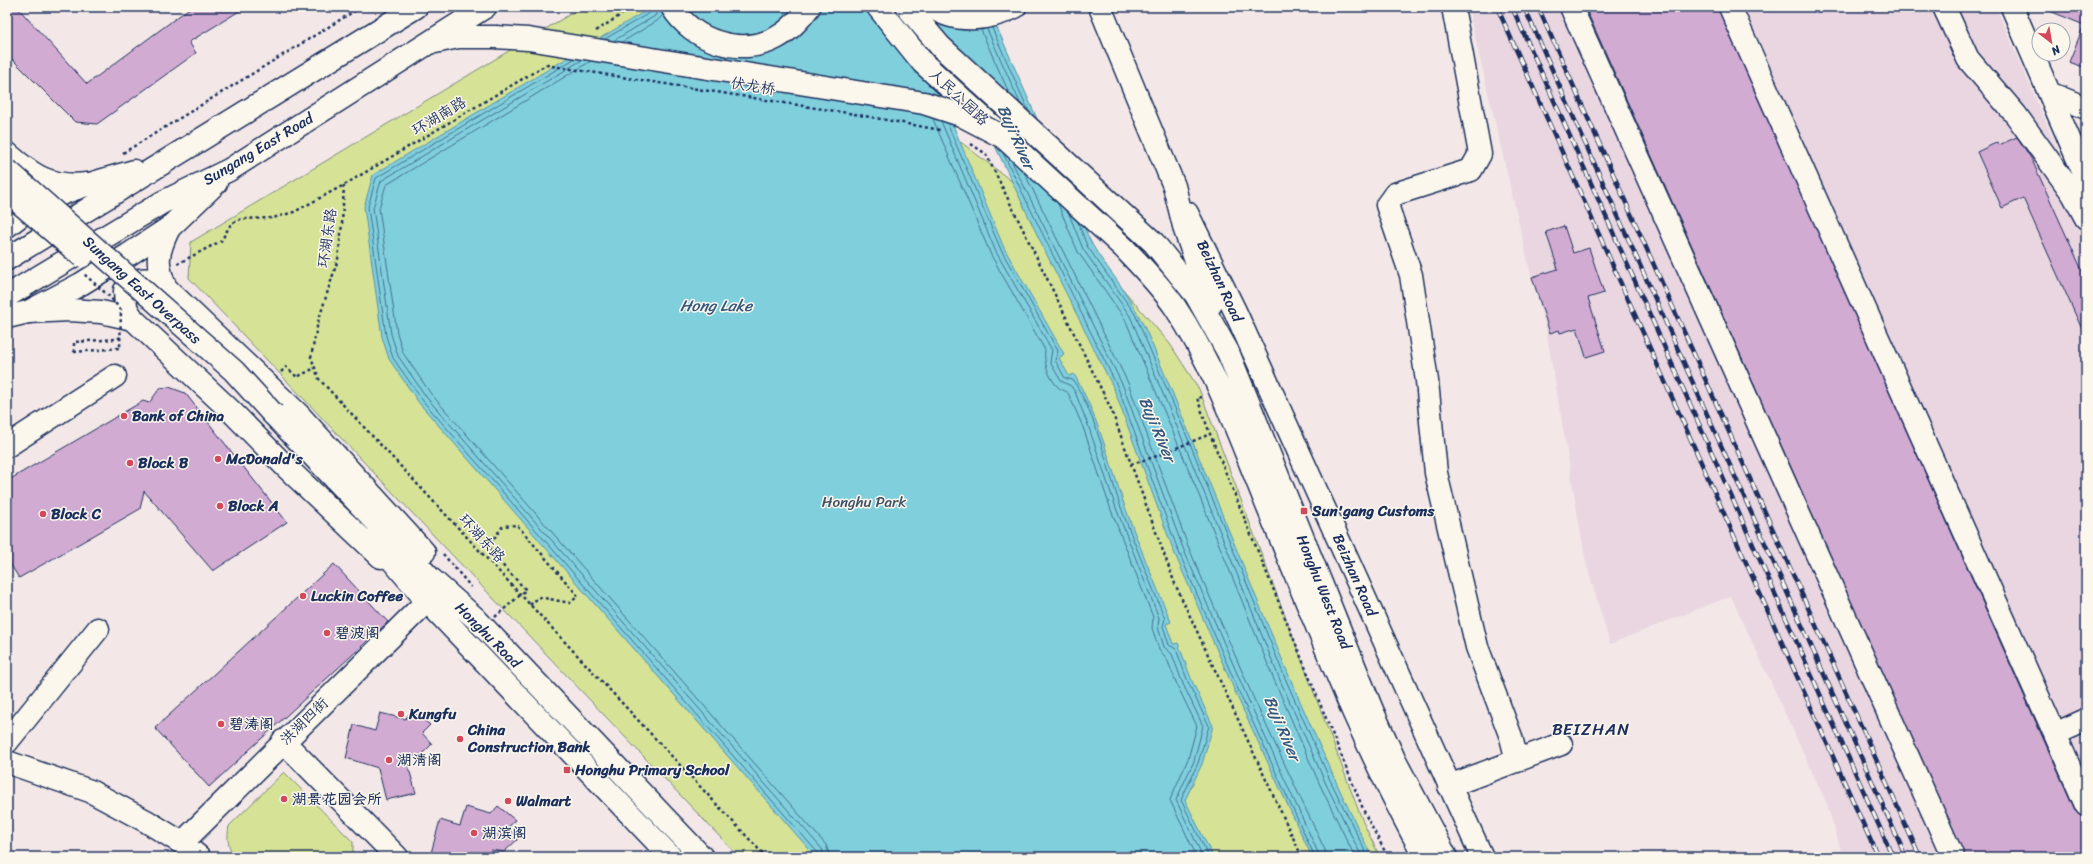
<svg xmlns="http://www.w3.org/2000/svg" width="2093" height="864" viewBox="0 0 2093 864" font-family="Sriracha,'LXGW WenKai TC',sans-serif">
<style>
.built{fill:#e9d6e1}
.green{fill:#d6e396;stroke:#78897a}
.water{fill:#80cfdd;stroke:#588faa}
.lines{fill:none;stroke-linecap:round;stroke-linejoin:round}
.shore{stroke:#436f91;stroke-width:1}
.building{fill:#d2abd2;stroke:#1b2f5e}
.minor-casing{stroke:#1b2f5e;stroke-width:25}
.major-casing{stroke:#1b2f5e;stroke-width:25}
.path{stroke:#1b2f5e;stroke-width:2.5;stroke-dasharray:3 3;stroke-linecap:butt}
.minor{stroke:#fbf7ec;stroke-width:22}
.major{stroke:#fbf7ec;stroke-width:22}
.rail-casing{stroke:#1b2f5e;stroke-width:4.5}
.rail{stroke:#fbf7ec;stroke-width:3;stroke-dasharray:9;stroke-linecap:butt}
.minor-bridge-casing{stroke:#1b2f5e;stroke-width:25;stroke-linecap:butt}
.major-bridge-casing{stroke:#1b2f5e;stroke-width:25;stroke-linecap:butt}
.path-bridge{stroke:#1b2f5e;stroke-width:2.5;stroke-dasharray:3 3;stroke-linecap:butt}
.minor-bridge{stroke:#fbf7ec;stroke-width:22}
.major-bridge{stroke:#fbf7ec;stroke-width:22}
.poi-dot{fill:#d1495b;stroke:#fbf7ec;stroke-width:1.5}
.labels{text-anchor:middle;stroke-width:3;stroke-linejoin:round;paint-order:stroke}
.street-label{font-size:15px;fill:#1b2f5e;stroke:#fbf7ec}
.poi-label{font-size:15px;font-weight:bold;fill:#1b2f5e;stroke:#fbf7ec;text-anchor:start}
.park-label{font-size:15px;fill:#405369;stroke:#fbf7ec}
.water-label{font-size:16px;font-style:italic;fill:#34577e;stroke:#fbf7ec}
.quarter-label{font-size:17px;letter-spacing:1px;fill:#1b2f5e;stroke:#fbf7ec}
</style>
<rect width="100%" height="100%" fill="#f3e8e7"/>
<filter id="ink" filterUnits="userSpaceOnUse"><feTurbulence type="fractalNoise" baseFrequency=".025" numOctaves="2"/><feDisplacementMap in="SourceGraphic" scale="8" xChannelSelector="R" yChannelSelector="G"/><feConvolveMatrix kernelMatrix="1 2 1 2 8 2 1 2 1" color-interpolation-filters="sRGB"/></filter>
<g filter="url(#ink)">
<path class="built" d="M1468,7H1996L2070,178L2086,198V857H1843L1827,804L1731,596L1610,644L1586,563L1546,329L1531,275Z"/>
<path class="green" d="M582,7H831L940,126L1023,190L1103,266L1170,344L1199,389L1363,822L1380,857H739L189,278L191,242Z
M284,772L353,842V852L348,857H236C227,848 227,838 229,826Z"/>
<path class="water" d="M652,7H904L1004,248L1064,354L1059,358L1069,376L1074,374C1097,414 1109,460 1124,504C1138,544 1155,583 1171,622L1166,624L1173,644L1178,643L1192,681L1213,726L1202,764L1185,800L1213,857H816L419,403L389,359L382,337L364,207L373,175Z
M932,7H988L1084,226C1094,255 1111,269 1126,294C1139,313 1148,335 1157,356C1228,524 1291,694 1372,857H1312L1240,703L1174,552L1114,389L1043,247L940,30Z"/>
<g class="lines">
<path class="shore" d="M992,28L1029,112
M987,29L1020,103
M981,30L1009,93
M605,39L651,12L654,7
M613,41L655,16L659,7
M622,42L657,21L663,15
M574,59L376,178L368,207L386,336L393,358L423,401L818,853L819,857
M582,60L381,181L373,208L391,334L398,356L427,398L822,849L824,857
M591,61L386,185L379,208L397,333L403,353L431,394L826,845L830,857
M933,119L991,255L1045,350C1043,362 1049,379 1059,388C1063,391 1067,390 1069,395L1083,427L1111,510L1153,617L1152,628L1159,649L1167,659L1178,687L1197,726L1188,759L1170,800L1197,857
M941,121L996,252L1052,350L1050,362L1061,381L1071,386L1075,392L1088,425L1116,508L1159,618L1158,627L1164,647L1172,654L1183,684L1203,726L1194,761L1176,800L1203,857
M947,123L1001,250L1058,351L1055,360L1065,378L1073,380C1097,417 1106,464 1120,505C1134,543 1150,581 1165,619L1163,626L1169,645L1176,649L1188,682L1209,726L1198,763L1181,800L1209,857
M1003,153L1118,388L1178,550L1243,701L1315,857
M1012,162L1123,386L1183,548L1248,699L1320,857
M1024,172L1128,383L1188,546L1253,697L1325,850L1326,857
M1058,204L1078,252L1125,319L1181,451L1275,682L1320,785L1355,857
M1069,214L1083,249L1130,316L1186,448L1280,680L1325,782L1362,857
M1078,222L1087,246L1135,314L1191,446L1285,678L1330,780L1368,857"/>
</g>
<path class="building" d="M7,7H17L87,84L191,7H246L189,42L196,53L97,124L75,122L7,54Z
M1585,7H1718L2075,810L2083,817L2086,824V857H1965Z
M2040,7H2086V68L2069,62L2084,25Z
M2017,137L2031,158L2086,279V338L2023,198L2002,208L1977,152L1998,142L1999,145Z
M1564,226L1573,253L1589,248L1604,293L1588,298L1605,351L1586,357L1577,328L1560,333L1559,330L1550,333L1532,277L1558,269L1546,232Z
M169,387L185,393L287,522L213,571L144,491L140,509L19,578L7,559V481L143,401L149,403L160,388Z
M334,564L388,622L209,787L155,728Z
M412,711L430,725L422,733L432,744L419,757L405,755L416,793L386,800L378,768L346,758L354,725L375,731L380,713L405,719Z
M498,806L515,820L508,828L518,839L504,852L491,850L493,857H445L431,853L440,820L460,826L466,807L491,814Z"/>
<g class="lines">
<defs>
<path id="minor" d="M1453,7L1480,154L1471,170L1395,194L1387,205L1411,275L1427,381L1436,473L1459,571L1477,647L1511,737L1517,761
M1571,7L1953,857
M1730,7L2055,734
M1944,7L1968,59L2016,115L2073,194L2086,218
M2012,7L2086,178
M2049,93L2086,108
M7,153C33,176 51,188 87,184
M1187,213L1235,311L1482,857
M169,228C157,253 155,263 166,288L298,414L424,552
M28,312L69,310L101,312L133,319L231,411L287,468L381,557
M133,319L126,308L125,290C133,281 139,278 151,280
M273,414L430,578L475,618L702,857
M7,446L115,376
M374,539L427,601L671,857
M2086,720L2055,734L2086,805
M283,741L397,857
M7,742L98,629
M7,762L90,791L146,821L182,843L199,857
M1449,786L1561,744
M182,843L427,601"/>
<path id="major" d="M672,7C693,41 740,57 776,38C790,31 800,19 809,7
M878,7L923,63L1123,247C1141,266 1160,285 1175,307C1217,370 1242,445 1271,515C1319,631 1364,748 1425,857
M907,7L940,46L1154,243L1196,295L1228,352L1372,710L1395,761L1446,857
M932,7C956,24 990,20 1015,7
M1100,7L1174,186L1185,230L1211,304
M435,42L458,37H495
M7,226C43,195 89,184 134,171
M7,259L416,7
M7,296L163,202L229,170L485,7
M7,317L28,312L81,284L128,255L169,228L216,183"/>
</defs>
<use href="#minor" class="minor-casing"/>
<use href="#major" class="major-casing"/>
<path class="path" d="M596,31L633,7
M546,65L854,114L940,130
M971,144L986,154L1111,409L1175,584L1302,857
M123,153L361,7
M344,185L342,224L338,259L318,322L311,357L319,379L766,857
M177,264L221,241L231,224L241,219L273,218L294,212L344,185L551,62
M74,352V342L116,339L121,337
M281,372L286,367L297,377L315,368
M1202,397L1197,398L1210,434L1366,816L1388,857
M1131,464L1157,456L1210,434
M443,554L471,587
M530,605L539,597L570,603L578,596"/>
<use href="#minor" class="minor"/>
<use href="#major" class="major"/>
<defs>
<path id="rail" d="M1497,7L1878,857
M1512,7L1893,857
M1524,7L1906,857
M1538,7L1920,857"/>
</defs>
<use href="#rail" class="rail-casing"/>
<use href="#rail" class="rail"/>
<defs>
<path id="minor-bridge" d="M7,170L234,371L273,414
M7,192L82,256"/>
<path id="major-bridge" d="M495,37L528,39L924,103L961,115L1001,136"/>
</defs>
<use href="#minor-bridge" class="minor-bridge-casing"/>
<use href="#major-bridge" class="major-bridge-casing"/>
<path class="path-bridge" d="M74,352L120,348L121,310L110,297L84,274
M495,617L526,590L490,552L492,541L503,526L517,525L578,596"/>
<use href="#minor-bridge" class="minor-bridge"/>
<use href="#major-bridge" class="major-bridge"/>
</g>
</g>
<g class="poi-dot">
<circle cx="124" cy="416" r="4"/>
<circle cx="218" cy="459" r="4"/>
<circle cx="130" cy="463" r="4"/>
<circle cx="220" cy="506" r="4"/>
<rect x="1300" y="507" width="8" height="8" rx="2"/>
<circle cx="43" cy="514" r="4"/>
<circle cx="303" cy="596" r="4"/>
<circle cx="327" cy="633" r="4"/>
<circle cx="401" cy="714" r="4"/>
<circle cx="221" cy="724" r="4"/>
<circle cx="460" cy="739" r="4"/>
<circle cx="389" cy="760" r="4"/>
<rect x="563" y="766" width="8" height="8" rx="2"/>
<circle cx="284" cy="799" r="4"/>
<circle cx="508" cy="801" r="4"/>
<circle cx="474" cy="833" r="4"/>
</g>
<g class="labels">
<g class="street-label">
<text transform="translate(753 86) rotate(9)" y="5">伏龙桥</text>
<text transform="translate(959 97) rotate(43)" y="5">人民公园路</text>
<text transform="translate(439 116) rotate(-31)" y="5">环湖南路</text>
<text transform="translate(258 149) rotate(-31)" y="5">Sungang East Road</text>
<text transform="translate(327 238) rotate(-82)" y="5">环湖东路</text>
<text transform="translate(1220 281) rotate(65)" y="5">Beizhan Road</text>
<text transform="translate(142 290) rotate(42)" y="5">Sungang East Overpass</text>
<text transform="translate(482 538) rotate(47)" y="5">环湖东路</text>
<text transform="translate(1355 575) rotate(66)" y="5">Beizhan Road</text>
<text transform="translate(1324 592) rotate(68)" y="5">Honghu West Road</text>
<text transform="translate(488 635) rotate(45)" y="5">Honghu Road</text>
<text transform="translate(304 721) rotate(-44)" y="5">洪湖四街</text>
</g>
<g class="poi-label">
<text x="132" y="421">Bank of China</text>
<text x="226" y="464">McDonald's</text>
<text x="138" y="468">Block B</text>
<text x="228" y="511">Block A</text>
<text x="1312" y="516">Sun'gang Customs</text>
<text x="51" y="519">Block C</text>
<text x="311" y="601">Luckin Coffee</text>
<text x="335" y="638">碧波阁</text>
<text x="409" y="719">Kungfu</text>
<text x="229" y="729">碧涛阁</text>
<text x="468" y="735">China<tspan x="468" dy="17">Construction Bank</tspan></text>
<text x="397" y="765">湖清阁</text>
<text x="575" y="775">Honghu Primary School</text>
<text x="292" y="804">湖景花园会所</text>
<text x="516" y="806">Walmart</text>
<text x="482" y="838">湖滨阁</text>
</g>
<g class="park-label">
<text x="864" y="507">Honghu Park</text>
</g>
<g class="water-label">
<text transform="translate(1017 137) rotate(66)" y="6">Buji River</text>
<text x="716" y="311">Hong Lake</text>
<text transform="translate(1158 429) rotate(67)" y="6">Buji River</text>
<text transform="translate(1283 728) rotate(67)" y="6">Buji River</text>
</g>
<g class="quarter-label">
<text x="1591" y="735">BEIZHAN</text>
</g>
</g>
<rect width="2093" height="864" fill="none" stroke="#fbf7ec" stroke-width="24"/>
<rect x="12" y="12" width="2069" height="840" fill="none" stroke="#1b2f5e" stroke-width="1.5" filter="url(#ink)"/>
<g transform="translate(2051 42) rotate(149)"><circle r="19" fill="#fbf7ec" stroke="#a1a7b3"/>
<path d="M0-3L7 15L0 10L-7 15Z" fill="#d1495b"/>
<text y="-6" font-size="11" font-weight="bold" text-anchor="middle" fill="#1b2f5e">N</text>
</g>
</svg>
